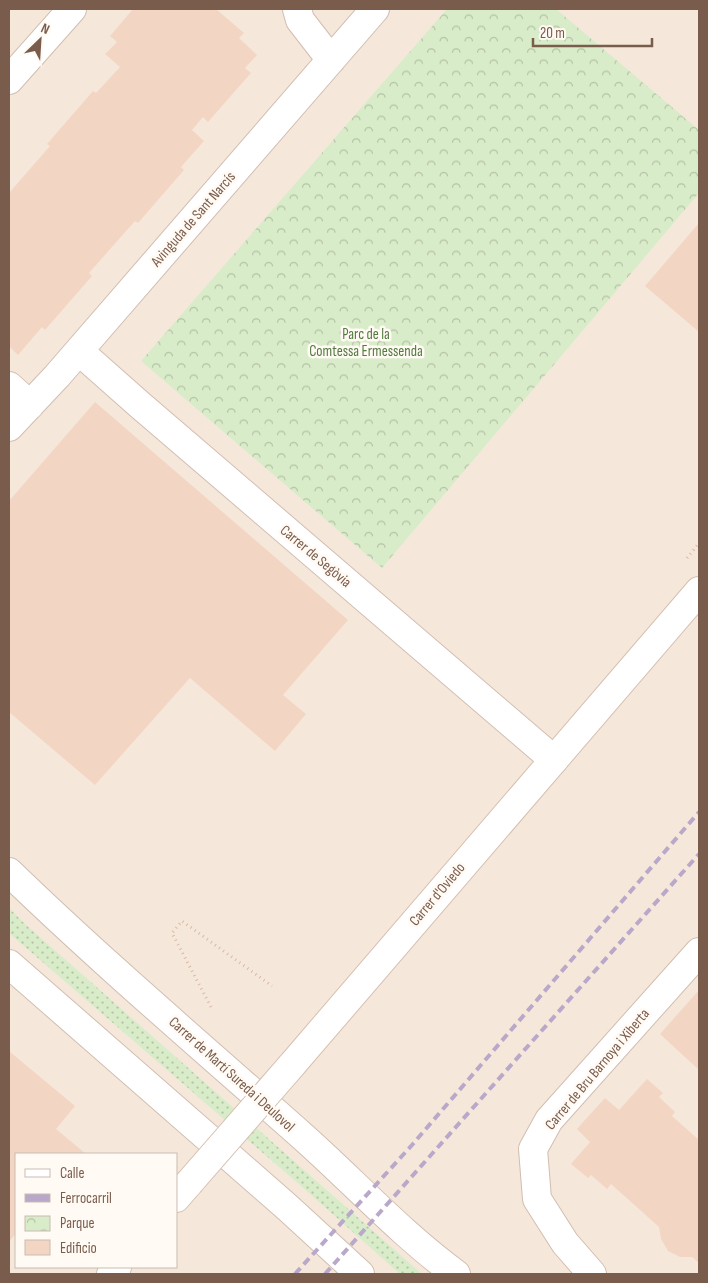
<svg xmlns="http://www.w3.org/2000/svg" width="708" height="1283" viewBox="0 0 708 1283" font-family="'Sofia Sans Condensed',sans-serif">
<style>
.residential{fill:#f5e8da;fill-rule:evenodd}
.park{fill:url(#park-crowns)}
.garden{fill:url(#garden-dots)}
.building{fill:#f3d5c3}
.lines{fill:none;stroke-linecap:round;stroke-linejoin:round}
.street-casing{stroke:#d1beb0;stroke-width:30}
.secondary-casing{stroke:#d6c0b0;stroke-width:30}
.path{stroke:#d9b8a5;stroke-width:3;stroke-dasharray:1 4;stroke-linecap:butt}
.street{stroke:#fff;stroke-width:28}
.secondary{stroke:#fff;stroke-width:28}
.rail{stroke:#b9a8c9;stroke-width:4;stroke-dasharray:8 5;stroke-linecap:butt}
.secondary-bridge-casing{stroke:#d6c0b0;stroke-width:30;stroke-linecap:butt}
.secondary-bridge{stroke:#fff;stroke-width:28}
.labels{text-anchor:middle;stroke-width:5;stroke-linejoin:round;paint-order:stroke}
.street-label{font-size:15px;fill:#7a5c4d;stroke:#fffaf3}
.park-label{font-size:15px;fill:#537a41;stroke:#fffaf3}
</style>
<defs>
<pattern id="park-crowns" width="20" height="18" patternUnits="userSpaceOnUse" patternTransform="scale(1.25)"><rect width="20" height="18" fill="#d8ecc9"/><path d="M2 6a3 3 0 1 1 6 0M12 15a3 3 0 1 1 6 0" fill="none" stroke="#b4c2a5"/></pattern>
<pattern id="garden-dots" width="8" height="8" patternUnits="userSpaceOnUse" patternTransform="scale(1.25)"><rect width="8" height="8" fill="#d8ecc9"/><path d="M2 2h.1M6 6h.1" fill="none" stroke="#b4c2a5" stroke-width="1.8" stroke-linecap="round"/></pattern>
</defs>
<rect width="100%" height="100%" fill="#fdf6ec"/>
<path class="residential" d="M9,9H699V1274H9ZM16,1154H176V1267H16Z"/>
<path class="park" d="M447,9H556L699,130V193L382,568L141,361Z"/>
<path class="garden" d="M9,908L25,924L422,1274H400L300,1185L9,933Z"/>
<path class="building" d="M133,9H216L244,33L239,38L257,55L245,68L251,73L208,122L203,117L192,130L204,141L181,167L184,170L138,223L135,221L89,273L92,276L45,330L42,327L18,355L9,346V193L50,146L47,144L93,91L96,93L120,67L105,54L117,42L110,36Z
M699,223V332L645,286Z
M95,402L348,620L283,695L306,714L275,751L190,678L95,785L9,712V501Z
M699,990V1070L660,1034Z
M9,1051L75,1106L56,1129L86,1154H16V1233L9,1242Z
M647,1079L663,1093L659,1097L675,1112L672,1116L699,1140V1263L692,1257H680L668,1251L661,1239L659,1227L611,1184L607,1189L591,1175L588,1178L571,1164L590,1142L577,1129L584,1121L605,1098L619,1110Z"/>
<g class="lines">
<defs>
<path id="street" d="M297,9L300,20L331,60
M9,80L72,9
M79,351L140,405L554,760
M9,386L30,405
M9,427L57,376L375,9
M9,872C103,963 203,1048 301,1135C353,1181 400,1233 456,1274
M9,964L287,1207L360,1274
M592,1274L565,1243L537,1199L533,1149L549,1120L699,952"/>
<path id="secondary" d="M291,1066L699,591
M176,1198L189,1183
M111,1274L117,1267"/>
</defs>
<use href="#street" class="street-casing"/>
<use href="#secondary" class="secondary-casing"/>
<path class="path" d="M687,558L699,543
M211,1007L172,933L182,921L272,986"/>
<use href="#street" class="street"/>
<use href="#secondary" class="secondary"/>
<path class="rail" d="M295,1274L412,1145L699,812
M325,1274L699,854"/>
<defs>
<path id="secondary-bridge" d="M189,1183L291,1066"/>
</defs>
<use href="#secondary-bridge" class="secondary-bridge-casing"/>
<use href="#secondary-bridge" class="secondary-bridge"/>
</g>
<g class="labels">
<g class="street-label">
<text transform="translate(193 219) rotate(-49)" y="5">Avinguda de Sant Narcís</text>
<text transform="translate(316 556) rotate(40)" y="5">Carrer de Segòvia</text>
<text transform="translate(437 894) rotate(-50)" y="5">Carrer d'Oviedo</text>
<text transform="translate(597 1069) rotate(-50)" y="5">Carrer de Bru Barnoya i Xiberta</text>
<text transform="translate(232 1074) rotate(42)" y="5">Carrer de Martí Sureda i Deulovol</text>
</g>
<g class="park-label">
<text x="366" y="339">Parc de la<tspan x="366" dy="17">Comtessa Ermessenda</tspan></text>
</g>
</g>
<rect width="708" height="1283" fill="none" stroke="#7a5c4d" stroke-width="20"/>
<rect x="15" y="1153" width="162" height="115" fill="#fffaf3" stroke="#cabbb1"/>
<rect x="25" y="1169" width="25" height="8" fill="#ffffff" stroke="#cabbb1"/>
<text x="60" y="1178" font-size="15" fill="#7a5c4d">Calle</text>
<rect x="25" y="1194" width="25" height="8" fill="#b9a8c9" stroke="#cabbb1"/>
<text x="60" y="1203" font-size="15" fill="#7a5c4d">Ferrocarril</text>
<rect x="25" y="1216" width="25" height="15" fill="url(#park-crowns)" stroke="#cabbb1"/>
<text x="60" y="1228" font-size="15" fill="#7a5c4d">Parque</text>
<rect x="25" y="1240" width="25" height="15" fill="#f3d5c3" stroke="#cabbb1"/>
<text x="60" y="1253" font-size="15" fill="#7a5c4d">Edificio</text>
<g transform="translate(40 40) rotate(25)" stroke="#fffaf3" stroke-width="4" paint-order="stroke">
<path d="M0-4L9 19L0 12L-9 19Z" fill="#7a5c4d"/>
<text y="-8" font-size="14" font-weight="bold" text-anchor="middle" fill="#7a5c4d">N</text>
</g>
<path d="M533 38v8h119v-8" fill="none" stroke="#7a5c4d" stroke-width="2.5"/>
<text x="540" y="38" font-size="15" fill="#7a5c4d" stroke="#fffaf3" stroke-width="4" paint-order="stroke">20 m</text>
</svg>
